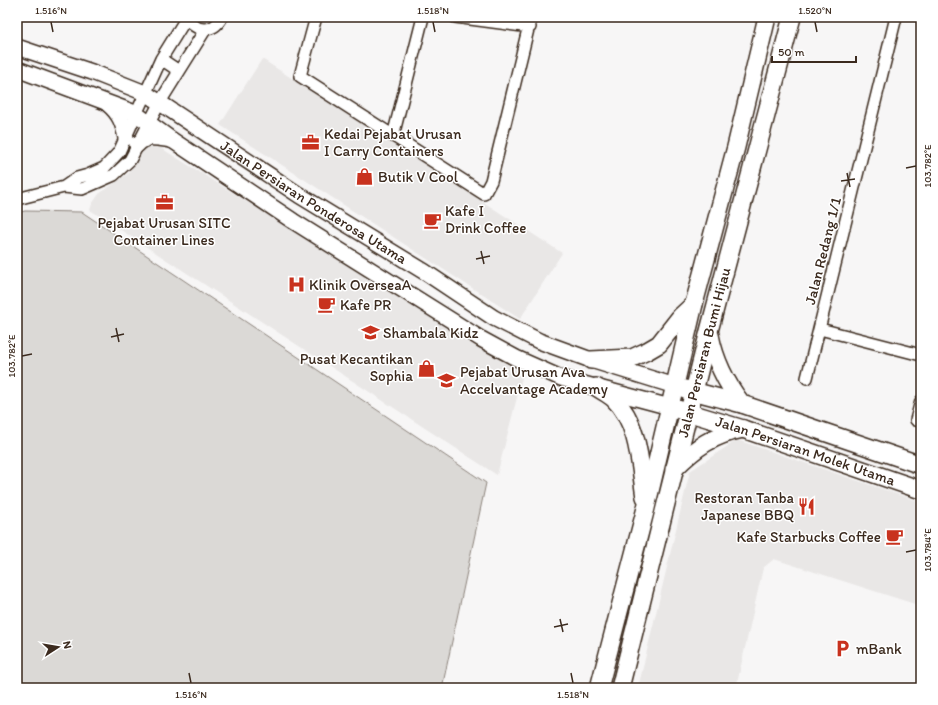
<svg xmlns="http://www.w3.org/2000/svg" width="938" height="705" viewBox="0 0 938 705" font-family="Itim,sans-serif">
<style>
.built{fill:#e9e7e6}
.green{fill:#dbd9d6;stroke:#8b827a}
.lines{fill:none;stroke-linecap:round;stroke-linejoin:round}
.minor-casing{stroke:#3b2a1e;stroke-width:14}
.secondary-casing{stroke:#3b2a1e;stroke-width:18}
.primary-casing{stroke:#3b2a1e;stroke-width:20}
.minor{stroke:#fff;stroke-width:11}
.secondary{stroke:#fff;stroke-width:15}
.primary{stroke:#fff;stroke-width:17}
.ticks{fill:none;stroke:#3b2a1e;stroke-width:1.5}
.labels{text-anchor:middle;stroke-width:3;stroke-linejoin:round;paint-order:stroke}
.poi-label{font-size:15px;fill:#3b2a1e;stroke:#fff;text-anchor:start}
.street-label{font-size:15px;fill:#3b2a1e;stroke:#fff}
.neatline{fill:none;stroke:#3b2a1e;stroke-width:1.5}
.ticks-label{font-size:10px;text-anchor:middle;fill:#3b2a1e}
</style>
<rect width="100%" height="100%" fill="#f7f6f6"/>
<filter id="ink" filterUnits="userSpaceOnUse"><feTurbulence type="fractalNoise" baseFrequency=".025" numOctaves="2"/><feDisplacementMap in="SourceGraphic" scale="8" xChannelSelector="R" yChannelSelector="G"/><feConvolveMatrix kernelMatrix="1 2 1 2 8 2 1 2 1" color-interpolation-filters="sRGB"/></filter>
<g filter="url(#ink)">
<path class="built" d="M262,59L562,253L520,319L220,125Z
M153,143L523,374L497,475L90,210L92,204L99,194L129,173L144,147Z
M737,440L921,502V606L774,559L763,568L736,688H638L690,471Z"/>
<path class="green" d="M25,211L82,212L486,483L442,688H17V213Z"/>
<g class="lines">
<defs>
<path id="minor" d="M187,17C195,32 213,34 222,17
M316,17L300,76L484,194L491,181L531,17
M455,17L530,27
M161,59L179,71
M393,136L423,17
M64,187L77,178L88,175L104,168L119,152L161,59L187,17
M17,199L64,187L82,189L114,175L130,160L160,102L205,30
M820,329L921,355
M807,378L896,17
M916,420L921,401"/>
<g id="secondary">
<path id="s1" d="M17,47L92,72L145,93L299,195L425,272L494,318L539,341L591,360L675,386"/>
<path d="M17,69L135,113L172,140L293,221L481,339L516,358L561,378L670,407"/>
<path d="M108,104C120,114 123,123 126,138"/>
<path d="M137,145C146,134 158,138 171,140"/>
</g>
<g id="primary">
<path d="M710,335C715,362 726,383 742,404"/>
<path d="M591,360L632,358L647,351L659,344L681,316L694,304"/>
<path d="M596,387C602,391 609,394 614,399C639,423 640,466 645,497"/>
<path d="M685,389L742,404L921,465"/>
<path id="s2" d="M677,409L743,429L921,490"/>
<path d="M674,469C696,447 713,435 743,429"/>
<path d="M599,688L646,508L694,304L736,147L767,17"/>
<path id="s3" d="M620,688L709,331L792,17"/>
</g>
</defs>
<use href="#minor" class="minor-casing"/>
<use href="#secondary" class="secondary-casing"/>
<use href="#primary" class="primary-casing"/>
<use href="#minor" class="minor"/>
<use href="#secondary" class="secondary"/>
<use href="#primary" class="primary"/>
</g>
</g>
<path class="ticks" d="M51,22L53,32M433,22L435,32M815,22L817,32M906,168L916,166M847,173L850,187M841,181L855,179M481,251L484,264M476,259L490,256M116,328L119,342M111,337L124,334M22,356L32,354M906,552L916,550M560,619L563,632M554,627L568,624M189,673L191,683M571,673L573,683"/>
<defs>
<symbol id="office-bare" viewBox="-9 -9 18 18"><path d="M-6-3h4V-5.5h4V-3h4V5H-6ZM-1-4.5V-3h2v-1.5ZM-6 0V1H6V0Z" fill="#c8321e" stroke="#fff" stroke-width="2.5" paint-order="stroke"/></symbol>
<symbol id="shop-bare" viewBox="-9 -9 18 18"><path d="M-5-2.5h2.3a2.7 3.5 0 0 1 5.4 0H5L5.5 6h-11ZM-1.5-2.5h3a1.5 2.3 0 0 0-3 0Z" fill="#c8321e" stroke="#fff" stroke-width="2.5" paint-order="stroke"/></symbol>
<symbol id="cafe-bare" viewBox="-9 -9 18 18"><path d="M-5.5-4.5H6V0H3Q3 3.5 0 3.5H-2.5Q-5.5 3.5-5.5 0ZM3-3.2v2h1.7v-2ZM-6 4.5H4V6H-6Z" fill="#c8321e" stroke="#fff" stroke-width="2.5" paint-order="stroke"/></symbol>
<symbol id="hospital-bare" viewBox="-9 -9 18 18"><path d="M-5-5h3v3.5h4V-5h3V5h-3V1.5h-4V5h-3Z" fill="#c8321e" stroke="#fff" stroke-width="2.5" paint-order="stroke"/></symbol>
<symbol id="school-bare" viewBox="-9 -9 18 18"><path d="M0-5L7-2L0 1L-7-2ZM-4 1L0 2.5L4 1V4Q0 6-4 4Z" fill="#c8321e" stroke="#fff" stroke-width="2.5" paint-order="stroke"/></symbol>
<symbol id="restaurant-bare" viewBox="-9 -9 18 18"><path d="M-5-6h1v4h1v-4h1v4h1v-4h1v5L-1.5 .5V6h-2V.5L-5-1ZM5-6V6H3V1.5H1.5Q1.5-4 5-6Z" fill="#c8321e" stroke="#fff" stroke-width="2.5" paint-order="stroke"/></symbol>
<symbol id="parking-bare" viewBox="-9 -9 18 18"><path d="M-3.5-5.5H1a3.5 3.5 0 0 1 0 7H-1V5.5H-3.5ZM-1-3.4V-.6H.8a1.4 1.4 0 0 0 0-2.8Z" fill="#c8321e" stroke="#fff" stroke-width="2.5" paint-order="stroke"/></symbol>
</defs>
<g fill-rule="evenodd">
<use href="#office-bare" x="298" y="130" width="25" height="25"/>
<use href="#shop-bare" x="352" y="164" width="25" height="25"/>
<use href="#office-bare" x="152" y="190" width="25" height="25"/>
<use href="#cafe-bare" x="420" y="208" width="25" height="25"/>
<use href="#hospital-bare" x="284" y="272" width="25" height="25"/>
<use href="#cafe-bare" x="314" y="292" width="25" height="25"/>
<use href="#school-bare" x="358" y="320" width="25" height="25"/>
<use href="#shop-bare" x="414" y="356" width="25" height="25"/>
<use href="#school-bare" x="434" y="368" width="25" height="25"/>
<use href="#restaurant-bare" x="794" y="494" width="25" height="25"/>
<use href="#cafe-bare" x="882" y="524" width="25" height="25"/>
<use href="#parking-bare" x="830" y="636" width="25" height="25"/>
</g>
<g class="labels">
<g class="poi-label">
<text x="324" y="139">Kedai Pejabat Urusan<tspan x="324" dy="17">I Carry Containers</tspan></text>
<text x="378" y="182">Butik V Cool</text>
<text x="445" y="216">Kafe I<tspan x="445" dy="17">Drink Coffee</tspan></text>
<text x="164" y="228" text-anchor="middle">Pejabat Urusan SITC<tspan x="164" dy="17">Container Lines</tspan></text>
<text x="309" y="290">Klinik OverseaA</text>
<text x="340" y="310">Kafe PR</text>
<text x="383" y="338">Shambala Kidz</text>
<text x="413" y="364" text-anchor="end">Pusat Kecantikan<tspan x="413" dy="17">Sophia</tspan></text>
<text x="460" y="377">Pejabat Urusan Ava<tspan x="460" dy="17">Accelvantage Academy</tspan></text>
<text x="794" y="503" text-anchor="end">Restoran Tanba<tspan x="794" dy="17">Japanese BBQ</tspan></text>
<text x="881" y="542" text-anchor="end">Kafe Starbucks Coffee</text>
<text x="856" y="654">mBank</text>
</g>
<g class="street-label">
<text dy="5" stroke="none"><textPath href="#s1" startOffset="337">Jalan Persiaran Ponderosa Utama</textPath></text>
<text transform="translate(823 251) rotate(-76)" y="5">Jalan Redang 1/1</text>
<text dy="5" stroke="none"><textPath href="#s3" startOffset="346">Jalan Persiaran Bumi Hijau</textPath></text>
<text dy="5" stroke="none"><textPath href="#s2" startOffset="135">Jalan Persiaran Molek Utama</textPath></text>
</g>
</g>
<rect width="938" height="705" fill="none" stroke="#fff" stroke-width="44"/>
<g transform="translate(58 647) rotate(78)" stroke="#ffffff" stroke-width="3" paint-order="stroke">
<path d="M0-3L7 15L0 10L-7 15Z" fill="#3b2a1e"/>
<text y="-6" font-size="11" font-weight="bold" text-anchor="middle" fill="#3b2a1e">N</text>
</g>
<path d="M772 56v6h84v-6" fill="none" stroke="#3b2a1e" stroke-width="2"/>
<text x="778" y="56" font-size="12" fill="#3b2a1e" stroke="#ffffff" stroke-width="3" paint-order="stroke">50 m</text>
<rect x="22" y="22" width="894" height="661" class="neatline"/>
<g class="ticks-label">
<text x="51" y="14">1.516°N</text>
<text x="433" y="14">1.518°N</text>
<text x="815" y="14">1.520°N</text>
<text transform="translate(927 166) rotate(-90)" y="4">103.782°E</text>
<text transform="translate(11 356) rotate(-90)" y="4">103.782°E</text>
<text transform="translate(927 550) rotate(-90)" y="4">103.784°E</text>
<text x="191" y="698">1.516°N</text>
<text x="573" y="698">1.518°N</text>
</g>
</svg>
